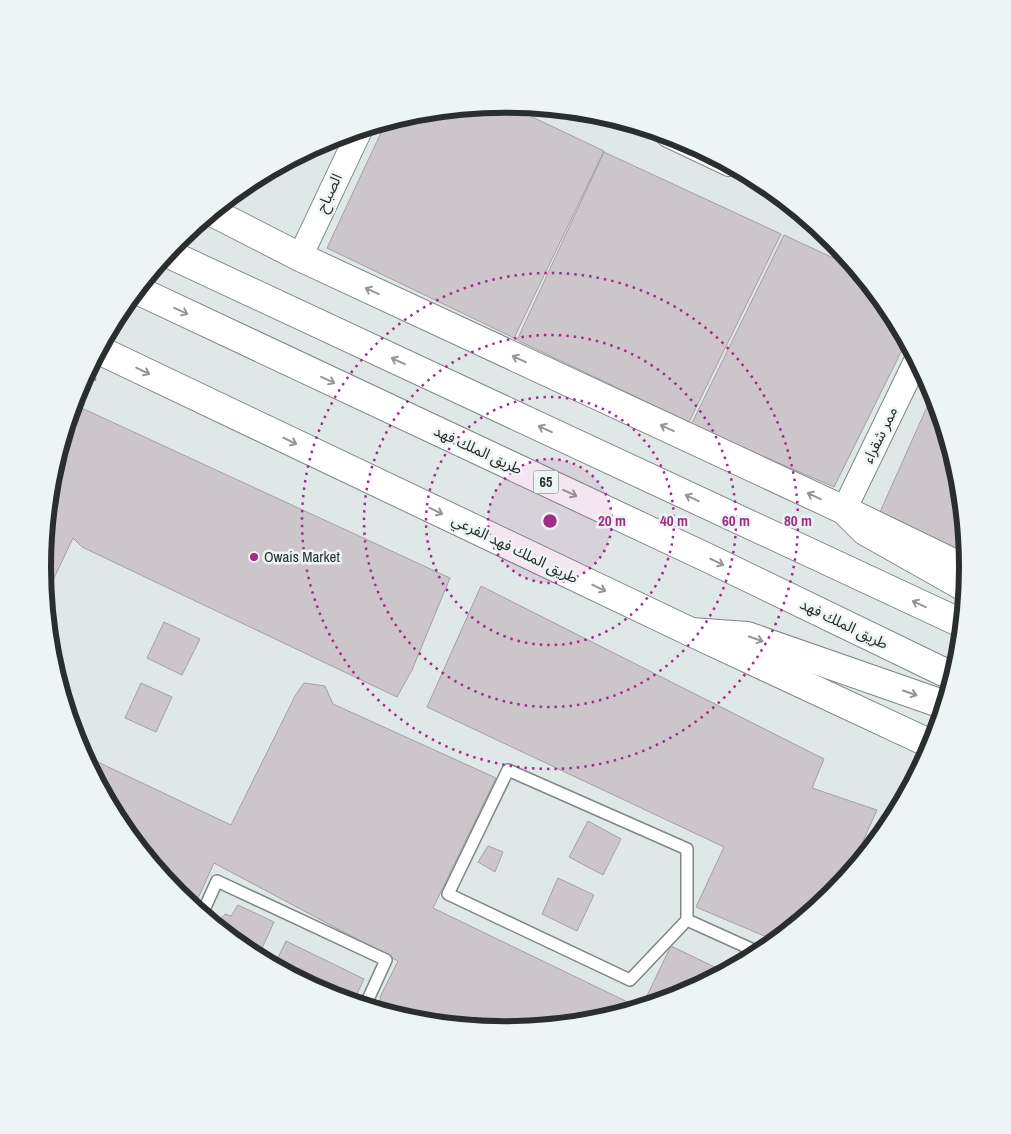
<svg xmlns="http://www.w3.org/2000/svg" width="1011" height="1134" viewBox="0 0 1011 1134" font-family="'Archivo Narrow','Noto Sans Arabic',sans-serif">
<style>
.building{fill:#ccc6ca;stroke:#a59fa3}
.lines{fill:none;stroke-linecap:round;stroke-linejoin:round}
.service-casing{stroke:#7f8786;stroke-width:14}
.minor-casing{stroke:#7f8786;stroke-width:26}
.primary-casing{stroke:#7f8786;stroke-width:30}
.motorway-casing{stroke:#7f8786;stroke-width:30}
.path{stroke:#8a8f8f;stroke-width:3;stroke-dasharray:2.5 2.5;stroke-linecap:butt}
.service{stroke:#fff;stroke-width:11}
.minor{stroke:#fff;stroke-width:24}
.primary{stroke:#fff;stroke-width:28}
.motorway{stroke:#fff;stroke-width:28}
.oneway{stroke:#959696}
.ring{fill:none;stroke:#a02e89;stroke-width:2.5;stroke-dasharray:2.5 5}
.poi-dot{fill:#a02e89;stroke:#edf5f4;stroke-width:2}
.labels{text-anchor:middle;stroke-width:5;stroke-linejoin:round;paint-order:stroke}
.shield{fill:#edf5f4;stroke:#656a69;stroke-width:1}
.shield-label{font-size:14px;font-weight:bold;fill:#2b2e2e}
.street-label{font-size:15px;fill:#2b2e2e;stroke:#edf5f4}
.poi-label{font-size:15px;fill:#2b2e2e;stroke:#edf5f4;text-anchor:start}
.rim{fill:none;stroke:#2b2e2e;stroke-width:6}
.centre{fill:#a02e89;stroke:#edf5f4;stroke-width:2.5}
.ring-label{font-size:15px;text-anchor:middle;font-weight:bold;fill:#a02e89;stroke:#edf5f4;stroke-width:5;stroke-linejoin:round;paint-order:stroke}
</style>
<rect width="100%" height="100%" fill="#e0e8e7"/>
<path class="building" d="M505,104L604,151L514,338L327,248L386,122L415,113Z
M604,152L781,234L689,422L517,340Z
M784,235L857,269L891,310L907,340L834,487L691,425Z
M73,404L450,578L412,670L397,697L82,547L73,538L45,597L43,567L51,476Z
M927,407L940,413L960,477L967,555L880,512Z
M481,586L824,759L812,788L877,810L846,879L833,895L776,941L696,907L724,847L427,707Z
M164,622L200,639L182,675L147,658Z
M141,683L172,697L156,732L125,718Z
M304,683L325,686L333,704L496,778L433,908L640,1008L596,1021L505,1030L415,1021L378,1010L381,995L398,961L214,863L194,907L178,894L120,824L83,755L231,825L295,696Z
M588,821L621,839L603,875L569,857Z
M488,846L503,852L495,872L478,862Z
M558,878L594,895L577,931L542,914Z
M238,905L274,922L258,957L248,952L216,925L225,914L231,916Z
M286,941L364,979L353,1002L328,995L274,966Z
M671,946L725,972L682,995L641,1008Z"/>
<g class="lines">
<defs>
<path id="service" d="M508,770L687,849V920L630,980L448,894Z
M202,914L217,881L386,960L365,1006
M687,920L760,953"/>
<path id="minor" d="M668,135L729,164
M300,257L360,130
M844,510L917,359"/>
<path id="primary" d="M212,212L300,257L844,510L968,570
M99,350L691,632L933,745"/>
<path id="motorway" d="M167,253L963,624
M137,290L710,559L954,677
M844,510L865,531L966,588
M691,632L747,636L945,705"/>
</defs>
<use href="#service" class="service-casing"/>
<use href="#minor" class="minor-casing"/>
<use href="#primary" class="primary-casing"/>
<use href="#motorway" class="motorway-casing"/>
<path class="path" d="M84,377L98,380"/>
<use href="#service" class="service"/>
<use href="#minor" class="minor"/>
<use href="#primary" class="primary"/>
<use href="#motorway" class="motorway"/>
</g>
<defs><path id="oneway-shaft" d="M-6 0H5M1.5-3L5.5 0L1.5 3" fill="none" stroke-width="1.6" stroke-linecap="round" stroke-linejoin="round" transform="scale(1.25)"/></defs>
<g class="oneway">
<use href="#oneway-shaft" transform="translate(372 291) rotate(-155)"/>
<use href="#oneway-shaft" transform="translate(181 311) rotate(25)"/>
<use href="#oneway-shaft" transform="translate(519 359) rotate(-155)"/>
<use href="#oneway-shaft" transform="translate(398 361) rotate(-155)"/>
<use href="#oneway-shaft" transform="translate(143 371) rotate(26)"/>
<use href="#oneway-shaft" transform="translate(328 380) rotate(25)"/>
<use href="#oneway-shaft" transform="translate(667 428) rotate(-155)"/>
<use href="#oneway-shaft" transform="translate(545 429) rotate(-155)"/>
<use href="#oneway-shaft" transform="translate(290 441) rotate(26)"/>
<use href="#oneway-shaft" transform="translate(570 493) rotate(25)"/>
<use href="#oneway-shaft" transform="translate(814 496) rotate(-155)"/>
<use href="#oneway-shaft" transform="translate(692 498) rotate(-155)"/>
<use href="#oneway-shaft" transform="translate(436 511) rotate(26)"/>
<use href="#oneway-shaft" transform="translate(717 562) rotate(26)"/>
<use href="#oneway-shaft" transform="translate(599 588) rotate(26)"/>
<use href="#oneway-shaft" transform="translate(919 604) rotate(-155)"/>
<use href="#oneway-shaft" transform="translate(756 639) rotate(19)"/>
<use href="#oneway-shaft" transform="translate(910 693) rotate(19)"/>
</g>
<circle cx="550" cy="521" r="62" fill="#a02e89" fill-opacity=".12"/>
<g class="ring">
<circle cx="550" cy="521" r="62"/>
<circle cx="550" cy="521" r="124"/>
<circle cx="550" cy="521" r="186"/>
<circle cx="550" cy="521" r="248"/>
</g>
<circle class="poi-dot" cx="254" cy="557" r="5"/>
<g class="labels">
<rect class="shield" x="533.5" y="470.5" width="25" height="23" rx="4"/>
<g class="shield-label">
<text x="546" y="487">65</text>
</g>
<g class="street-label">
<text transform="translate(329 193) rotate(-65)" y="5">الصباح</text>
<text transform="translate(880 435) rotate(-64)" y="5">ممر شقراء</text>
<text transform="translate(478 450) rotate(25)" y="5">طريق الملك فهد</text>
<text transform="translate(515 549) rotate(26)" y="5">طريق الملك فهد الفرعي</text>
<text transform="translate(844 624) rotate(26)" y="5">طريق الملك فهد</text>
</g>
<g class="poi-label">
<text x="264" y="562">Owais Market</text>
</g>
</g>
<path d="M0 0H1011V1134H0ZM51 567a454 454 0 1 1 908 0a454 454 0 1 1-908 0Z" fill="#edf5f4" fill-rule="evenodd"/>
<path class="rim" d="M51 567a454 454 0 1 1 908 0a454 454 0 1 1-908 0Z"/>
<circle cx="550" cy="521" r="8" class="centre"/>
<g class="ring-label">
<text x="612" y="526">20 m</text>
<text x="674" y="526">40 m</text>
<text x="736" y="526">60 m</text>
<text x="798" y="526">80 m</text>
</g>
</svg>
